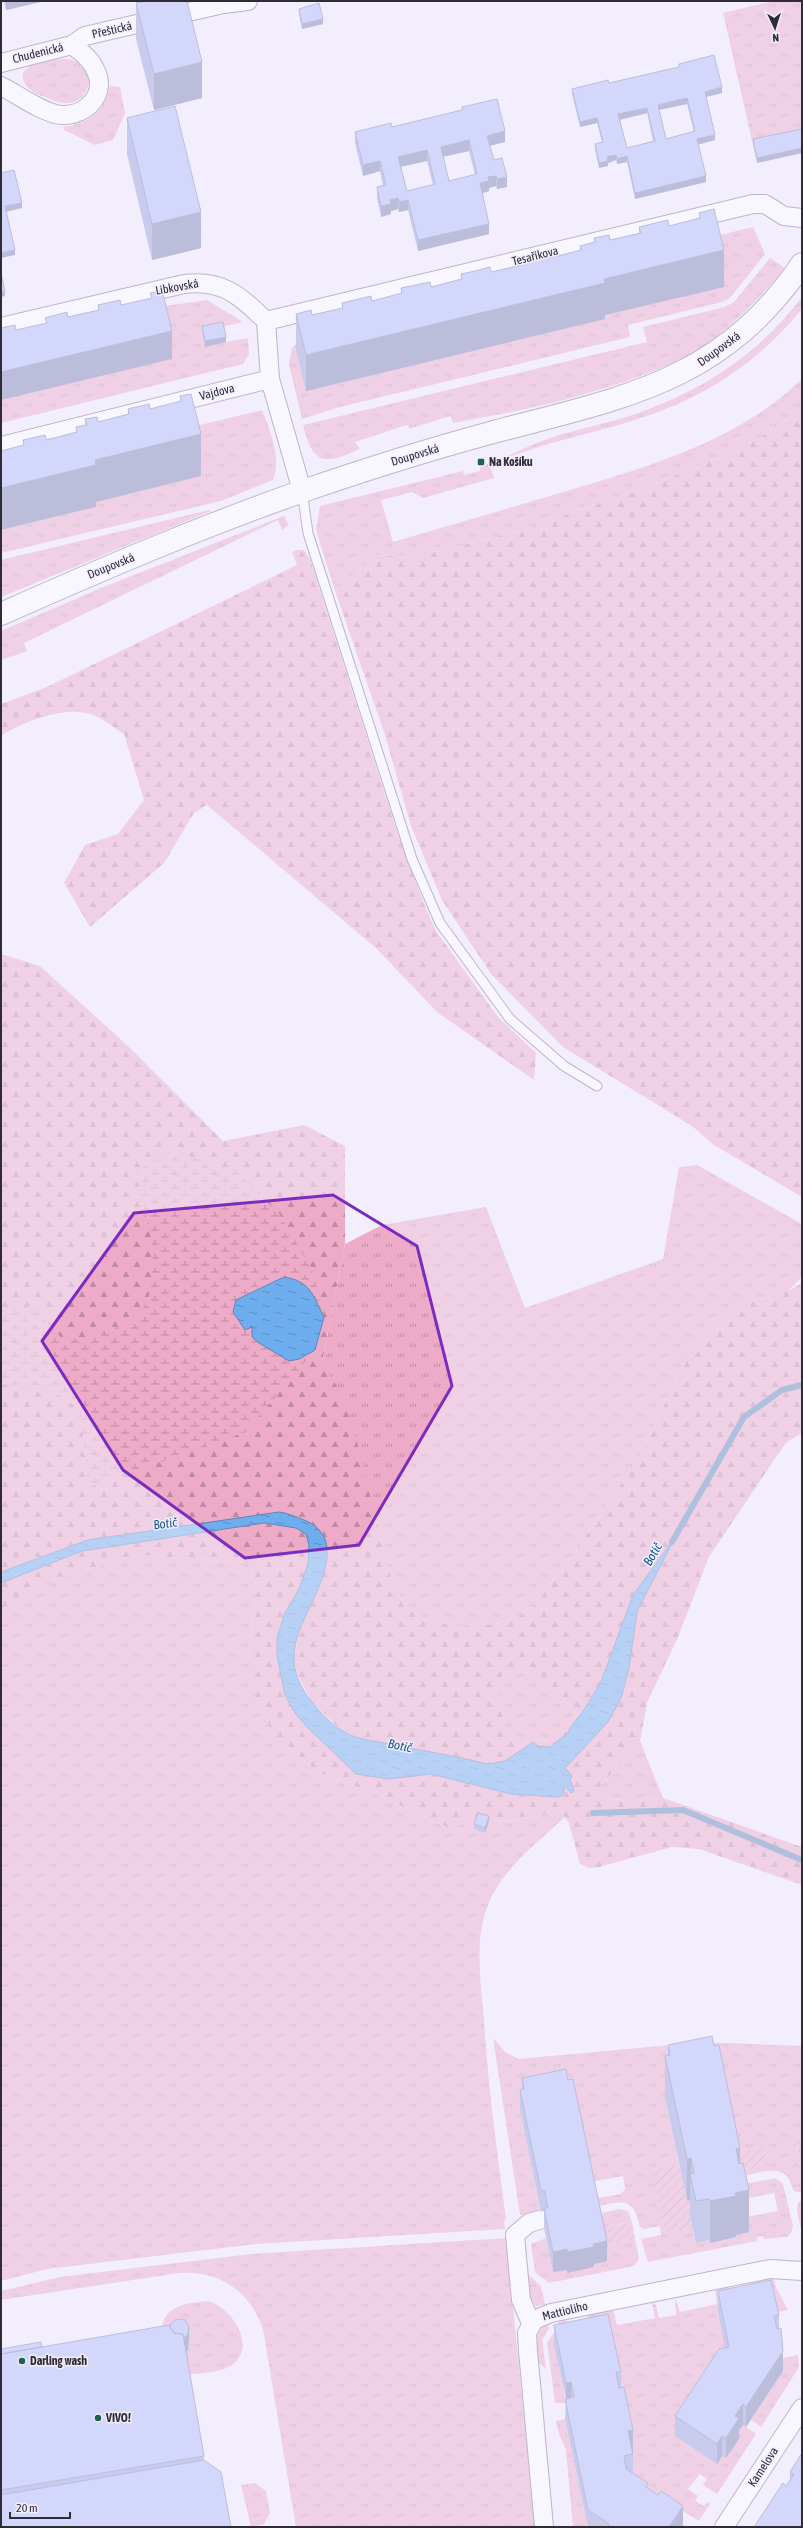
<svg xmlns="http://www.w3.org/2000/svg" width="803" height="2528" viewBox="0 0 803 2528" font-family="'Asap Condensed',sans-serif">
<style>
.grass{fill:url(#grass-tufts);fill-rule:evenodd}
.forest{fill:url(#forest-firs);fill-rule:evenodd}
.wetland{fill:url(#wetland-marsh)}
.garden{fill:url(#garden-furrows)}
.water{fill:url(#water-ripples);stroke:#5c87b6}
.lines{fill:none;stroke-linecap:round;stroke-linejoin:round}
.stream{stroke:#5c87b6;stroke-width:6}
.service-casing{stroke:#797188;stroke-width:11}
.minor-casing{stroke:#797188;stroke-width:20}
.tertiary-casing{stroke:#797188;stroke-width:24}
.service{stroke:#fff;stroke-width:9}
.minor{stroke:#fff;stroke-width:18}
.tertiary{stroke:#fff;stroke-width:22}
.wall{fill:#95a0d7;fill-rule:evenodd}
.shaded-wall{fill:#7982af}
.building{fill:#adbafa;stroke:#7982af;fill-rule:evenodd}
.marked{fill:none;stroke:#7b2cbf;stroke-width:3;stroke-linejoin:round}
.poi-dot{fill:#206252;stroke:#f3eefd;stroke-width:1.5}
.labels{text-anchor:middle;stroke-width:3;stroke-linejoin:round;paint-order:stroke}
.street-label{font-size:12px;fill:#2f2c35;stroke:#f3eefd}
.poi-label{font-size:12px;font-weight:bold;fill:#2f2c35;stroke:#f3eefd;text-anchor:start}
.water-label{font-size:13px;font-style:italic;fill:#165994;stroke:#f3eefd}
</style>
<defs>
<pattern id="grass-tufts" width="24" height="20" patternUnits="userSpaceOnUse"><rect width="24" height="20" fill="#edabc7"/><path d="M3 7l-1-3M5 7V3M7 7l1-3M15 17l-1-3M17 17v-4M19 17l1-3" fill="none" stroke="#c08ba2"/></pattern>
<pattern id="forest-firs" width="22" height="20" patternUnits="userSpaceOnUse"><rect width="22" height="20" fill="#edabc7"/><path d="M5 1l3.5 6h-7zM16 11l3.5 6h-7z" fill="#c08ba2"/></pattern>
<pattern id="wetland-marsh" width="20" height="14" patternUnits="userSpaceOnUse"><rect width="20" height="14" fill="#edabc7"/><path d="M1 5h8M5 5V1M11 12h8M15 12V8" fill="none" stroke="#c08ba2"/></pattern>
<pattern id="garden-furrows" width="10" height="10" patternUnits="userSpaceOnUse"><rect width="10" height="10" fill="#edabc7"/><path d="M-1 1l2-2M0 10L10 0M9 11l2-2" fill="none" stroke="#c08ba2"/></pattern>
<pattern id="water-ripples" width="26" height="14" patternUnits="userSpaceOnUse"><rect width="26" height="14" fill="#6faeee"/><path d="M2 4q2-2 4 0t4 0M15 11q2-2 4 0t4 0" fill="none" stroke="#5c8ec2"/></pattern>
</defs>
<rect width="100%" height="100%" fill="#f3eefd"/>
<path class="grass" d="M773,1H802V134L753,145L723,13Z
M63,59C104,58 94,121 47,98C39,95 31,92 26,85C11,64 51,60 63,59Z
M110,86L120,87L125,113L113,140L95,145L64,130L63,127C88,124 105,112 110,86Z
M753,227L765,254L730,298L722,302L628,325L630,337L340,407L302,419L289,364L292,348L306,336ZM723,287L604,315L311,346Z
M770,258L785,268C758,300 729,330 694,353C684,360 670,364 658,369C593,396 522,411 453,423L450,416L409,429L408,425L403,426L355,442L360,449C325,465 313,466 303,425L647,342L643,327L725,307L734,302Z
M802,297V309C757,364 702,399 635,420C587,435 537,444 490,465L494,478L423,498L412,492L381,500L393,542C446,526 500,511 553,495C640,469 735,444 802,379V409L768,433L730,454L646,487L520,531L414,557L376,555L335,591L316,530L320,506L463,471L464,475L480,471V466C500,462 528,445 550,438C577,429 605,424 632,415C701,392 758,355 802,297Z
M207,300L243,322L202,332L226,342L248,338L249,354L243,364L1,423V344L151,308Z
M262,410C270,430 282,459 273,480L221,501L1,553V530L96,507L95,502L201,476L1,473Z
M209,510L211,511L1,597V560Z
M284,516L289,525L282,530L278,520L24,643L27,651L1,660V631L101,588Z
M697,1165L802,1224V1277L788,1291L755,1300L690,1350L639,1458L572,1556L534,1606L518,1617L496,1624L455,1626L424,1619L406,1607L393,1586L322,1363L345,1244L382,1225L486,1207L525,1308L663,1259L679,1167Z
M141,1555L248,1563L257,1588L248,1656L273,1733L317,1772L375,1794L447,1827L472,1821L524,1820L560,1810L565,1817C538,1842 506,1866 490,1900C473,1937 481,1981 484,2020C488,2086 497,2152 506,2219L504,2220L505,2229L256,2244L47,2269L1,2281V1609L62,1576Z
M524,1670C543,1683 565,1696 576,1716C564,1732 551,1746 530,1739L517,1748L509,1738L496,1692L502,1672Z
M640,1741L663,1798L600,1800L594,1793Z
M493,2038L505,2052L519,2059L702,2042L802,2046V2139L795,2141L802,2176V2193L794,2191C792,2188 791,2183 789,2179C779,2163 752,2175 738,2178L736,2170L765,2147L732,2153L665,2098L679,2164L653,2169L665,2234L693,2229L696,2243L709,2240L710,2243L736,2237L746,2217L778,2211L774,2193L738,2200L739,2185L776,2178L783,2184L793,2226L791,2233L787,2237L764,2239L763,2236L757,2237V2241L648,2262L641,2239L661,2235L660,2226L645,2229L640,2227C633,2197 625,2201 599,2206L598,2198L621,2194L625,2189L623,2176L590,2182L520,2110L541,2212L520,2215Z
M802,2200V2233L797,2211L798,2203Z
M619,2209L628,2211L632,2222L600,2228L597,2214Z
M506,2238L535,2527H296L263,2329C250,2291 219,2270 179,2273L1,2300V2291L60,2277L251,2254Z
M546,2238L553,2272L567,2270V2272L593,2264L603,2246L635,2239L639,2259L635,2265L629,2267L549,2283L535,2272L531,2244Z
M528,2274L541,2286L545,2305L536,2306L530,2298Z
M774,2278L775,2285L788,2310L774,2313L755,2288L749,2284Z
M727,2286L732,2289L722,2456L726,2458L739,2439L735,2436L743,2425L756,2434L717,2494L703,2485L707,2479L700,2474L688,2489L698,2496L695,2501L704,2506L707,2502L710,2504L699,2521L667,2501L626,2489L628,2452L633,2450L586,2319L589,2315L613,2310L617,2325L655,2318L652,2303L656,2305L659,2318L676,2315L675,2298L680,2312L717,2304L715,2290Z
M207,2301C231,2306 258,2346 232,2365C220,2373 200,2373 187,2375L186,2352L189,2347V2341L162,2327C165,2305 189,2303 207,2301Z
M566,2320L568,2322L565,2323L563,2331L555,2345L566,2403H555L547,2342L559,2327L558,2322Z
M548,2324L549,2329L542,2339L546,2369L538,2362C537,2348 532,2331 548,2324Z
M798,2355L799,2367L761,2427L751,2420L783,2371V2358Z
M565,2419L588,2527H573L566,2450L559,2434L556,2421Z
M255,2483L266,2491L270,2513L264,2524L251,2527L241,2485Z"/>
<path class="forest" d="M802,409V1197L714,1145L692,1126L563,1047L491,974L442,900L411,826L384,732L335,591L376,555L414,557L520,531L646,487L730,454L768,433Z
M297,550H304L310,559L397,832L424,904L436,931L498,1017L536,1053L534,1080L437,1012L377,949L207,805L194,813L164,863L90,927L64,883L85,845L118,834L144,800L124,734C114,728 101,717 90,714C63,706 23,722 1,736V704L47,687L297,565L292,552Z
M1,954L40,966L129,1047L223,1141L304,1125L345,1146V1244L322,1363L347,1402L393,1586L406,1607L424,1619L455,1626L496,1624L518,1617L534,1606L572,1556L639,1458L690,1350L725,1316L755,1300L788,1291L802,1283V1433L787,1442L776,1457L709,1557L678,1637L647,1703L640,1741L594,1793L600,1800L663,1798L802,1847V1885L699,1849L672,1847L599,1867L589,1868L580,1864L569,1823L560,1810L524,1820L472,1821L447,1827L375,1794L317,1772L273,1733L252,1688L248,1656L257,1588L248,1563L141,1555L62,1576L1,1609V1583L82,1551L264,1523L296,1528L306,1534L309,1545L308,1564L299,1589L284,1615L277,1638L295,1713L306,1726L356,1774L389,1779L431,1774L511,1794L559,1797L564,1785L574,1791L564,1768L621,1698L629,1668L637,1611L674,1539L633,1595L601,1682L584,1710L570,1728L568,1733L550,1747L538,1746L533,1742L505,1761L488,1764L362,1739L342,1731L312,1702L298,1676L294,1662L298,1633L320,1583L328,1553L298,1518L286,1513L88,1540L1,1572ZM524,1670C543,1683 565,1696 576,1716C564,1732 551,1746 530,1739L517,1748L509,1738L496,1692L503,1672Z"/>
<path class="wetland" d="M172,1150L238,1173L280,1215L312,1269L324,1317C313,1295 310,1281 284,1277L253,1327L252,1337L259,1344L289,1361L299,1359L315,1350L246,1432L89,1487L80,1409L49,1389L1,1384V1314L32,1305L64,1341L106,1333L140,1316L151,1291L153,1248L136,1171Z"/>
<path class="garden" d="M802,2139V2176L795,2140Z
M764,2147L768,2164L736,2170L732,2153Z
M679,2164L687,2200L691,2199L690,2216L693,2229L665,2234L652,2169Z
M632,2222L635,2239L603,2246L600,2228Z"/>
<path class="water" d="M284,1277C310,1281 313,1295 324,1317L315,1350L299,1359L289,1361L259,1343L252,1337V1327L245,1330L233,1312L236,1300Z
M279,1512C288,1513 296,1517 304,1520C353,1539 311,1600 299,1631C296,1639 294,1652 294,1661C295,1687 321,1716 341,1730C354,1739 374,1741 390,1744C423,1751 456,1756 488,1764L505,1761L533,1742L538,1746L550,1747L568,1733L570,1728L584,1710L601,1682L633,1595L676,1536L637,1611L629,1668L621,1698L608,1722L565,1768L572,1776L570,1779L574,1791L571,1793L565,1786L563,1794L559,1797L511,1794L431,1774L389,1779L356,1774L306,1726L295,1713L285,1695L277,1655V1638L284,1615L299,1589L308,1564L309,1545L306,1534L296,1528L264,1523L82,1551L1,1583V1572L88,1540Z"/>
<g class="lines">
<path class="stream" d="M672,1542L744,1417L782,1390L802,1385
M593,1813L683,1810L802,1860"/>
<defs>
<path id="service" d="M302,491L308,533L412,859L440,923L510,1019L564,1066L597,1086"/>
<path id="minor" d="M72,45L85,36L223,4L248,1
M1,63L72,45C81,52 90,58 95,69C108,93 87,116 62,115C44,114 17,94 1,86
M266,321L753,204H765L784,216L802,218
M1,327L184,284C223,279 240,296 266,321L270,379L302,491
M1,446L270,379
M531,2323L521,2300L515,2235L529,2223L546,2218
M544,2527L528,2351L527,2333L534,2320L551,2313L770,2269L802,2271
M724,2527L802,2408"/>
<path id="tertiary" d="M1,614C100,570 200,527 303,491C364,470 427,450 490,433C620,398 720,384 802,264"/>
</defs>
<use href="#service" class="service-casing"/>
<use href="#minor" class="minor-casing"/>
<use href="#tertiary" class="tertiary-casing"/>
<use href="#service" class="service"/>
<use href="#minor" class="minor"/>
<use href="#tertiary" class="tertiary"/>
</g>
<path class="wall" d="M4,1H45L6,10Z
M136,3L202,98L154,110L136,39Z
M299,9L323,24L302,29L299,14Z
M679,64L722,93L706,97L715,140L698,144L706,182L635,199L627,162L617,164L616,160L608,163V166L599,168L595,150V144L602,142L597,123L580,127L572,94V89L609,83L679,67ZM687,104L694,132L666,139L659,110ZM647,113L653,141L627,148L620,120Z
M462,107L505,142L490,146L494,160L507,187L497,189L496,186L489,188V191L482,193L489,234L418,251L408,210L399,212L398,209L391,211V214L381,217L377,198V187L383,186L380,171L363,176L355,143V132L392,127L462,111ZM469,151L475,175L449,181L443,157ZM427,161L433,185L407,191L401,167Z
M127,118L201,248L152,260L127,154Z
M802,129L757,163L753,145V139Z
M699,213L724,287L605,315V319L306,391L296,350V314L312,315L342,308V303L372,301L401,294V288L431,287L461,279V274L491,272L520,265V260L550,258L580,251V246L594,242V238L610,240L639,233V227L669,226L699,218Z
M202,326L226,342L205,347L202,332Z
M180,396L201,476L96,502V507L23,445V440H46L76,433V427L85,425V419L98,422L128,414V409H150L180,402Z
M489,1821L485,1833L474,1829V1824Z
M668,2045L740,2164L749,2232L736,2235V2237L710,2243L709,2240L696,2243L690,2216V2200H687L665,2098V2056H668Z
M522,2078L607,2261L594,2264V2267L567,2273V2270L553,2272L544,2228V2211L541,2212L520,2110V2090L522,2089Z
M718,2291L779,2315V2329L783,2371L746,2427L743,2425L739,2430V2439L726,2458L722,2456L717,2464L675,2436V2416L725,2348L718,2311Z
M554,2325L621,2372V2388L633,2451V2473L648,2488L683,2526L682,2527H588L565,2419L566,2399L554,2345Z
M170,2327L189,2341L188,2350L186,2352L204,2456V2460L1,2527V2349L42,2347Z
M802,2453V2527L786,2486L790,2480V2472Z"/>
<path class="shaded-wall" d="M6,1H45L6,10Z
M323,19V24L302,29V24Z
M202,62V98L154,110V74Z
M722,87V93L705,97V92Z
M687,98V104L658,110V105Z
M647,108V113L618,120V114Z
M597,118V123L580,127V122Z
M505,131V142L487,146V136Z
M715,135V140L697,145V139Z
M469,140V151L441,157V147Z
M802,148V153L757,163V158Z
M427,150V161L398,167V157Z
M616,155V160L608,163V166L599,168V163L607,157Z
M627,156V162L617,164V159Z
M380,161V171L363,176V165Z
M496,176V186L489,188V191L480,194V183L488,177Z
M706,176V182L635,199V193Z
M507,177V187L497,189V179Z
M398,198V209L391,211V214L381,217V206L390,200Z
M408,200V210L399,212V202Z
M22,203V208L5,212V206Z
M201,212V248L152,260V224Z
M489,224V234L418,251V240Z
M15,250V255L1,258V253Z
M724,250V287L605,315V319L306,391V355L604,279Z
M5,291V296L1,297V292Z
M172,331V359L1,400V372Z
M226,337V342L205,347V341Z
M201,434V476L96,502V507L1,530V488L95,460Z
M489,1816V1821L485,1833V1828Z
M740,2148V2189L736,2149Z
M691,2158V2179L690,2174V2200H687V2159Z
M749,2190V2232L736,2235V2237L710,2243V2201L735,2193Z
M607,2241V2261L594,2264V2267L567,2273V2252L593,2244Z
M567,2249V2270L553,2272V2252Z
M189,2326V2341L188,2350L183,2354V2338Z
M783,2351V2371L746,2427V2407Z
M571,2382V2402L566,2403V2383Z
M743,2404V2425L739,2430V2439L726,2458V2438L735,2416Z
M633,2430V2451L628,2452V2431Z
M722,2436V2456L717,2464V2444Z
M683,2506V2526L682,2527H669Z"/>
<path class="building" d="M146,1H187L202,62L154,74L136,3Z
M319,3L323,19L302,24L299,9Z
M714,55L722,87L705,92L715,135L697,139L706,176L635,193L627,156L617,159L616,155L607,157L608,161L599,163L595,144L603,142L597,118L580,122L572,89L608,80L609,83L679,67V64ZM687,98L695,131L666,139L658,105ZM647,108L655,141L627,148L618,114Z
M497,99L505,131L487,136L494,160L502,158L507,177L497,179L496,176L488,177L489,181L480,183L489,224L418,240L408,200L399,202L398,198L390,200L391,204L381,206L377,187L386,185L380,161L363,165L355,132L391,123L392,127L462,110V107ZM469,140L477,174L449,181L441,147ZM427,150L435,184L407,191L398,157Z
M175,106L201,212L152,224L127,118Z
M802,129V148L757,158L753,139Z
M14,170L22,203L5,206L15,250L1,253V173Z
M714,209L724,250L604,279L605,283L306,355L296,314L311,310L312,315L343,308L342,303L371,296L372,301L402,293L401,288L430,282L431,287L462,279L461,274L475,271L490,267L491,272L522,265L520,260L549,253L550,258L581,250L580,246L595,242L594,238L609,235L610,240L641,233L639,227L668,220L669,226L700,218L699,213Z
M1,273L5,291L1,292Z
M162,290L172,331L1,372V328L15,325L16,330L47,323L45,318L67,312L68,317L99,310L98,305L120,300L121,305L152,298L150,293Z
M223,322L226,337L205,341L202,326Z
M191,394L201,434L95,460L96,465L1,488V451L24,445L23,440L45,435L46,440L77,432L76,427L87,425L85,419L97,417L98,422L129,414L128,409L149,404L150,409L181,401L180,396Z
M478,1813L489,1816L485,1828L474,1824Z
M712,2036L714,2046L719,2045L740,2148L736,2149L739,2164L743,2163L749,2190L735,2193L736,2196L710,2201L709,2199L696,2201L690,2174L694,2173L691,2158L687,2159L665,2056L670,2055L668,2045Z
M566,2069L568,2080L573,2079L607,2241L593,2244L594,2247L567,2252V2249L553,2252L544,2208H548L546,2198L545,2191H541L520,2090L524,2089L522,2078Z
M771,2280L779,2315L774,2316L777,2329L781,2328L783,2351L746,2407L743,2404L735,2416L739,2418L726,2438L722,2436L717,2444L675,2416L719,2349L729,2347L718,2291Z
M608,2314L621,2372H616L619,2388L624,2387L633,2430L628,2431L633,2454L624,2456L626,2469L648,2483L646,2487L658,2495L661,2491L683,2506L669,2527H610L608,2523L588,2510L565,2399L574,2397L571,2382L566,2383L554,2325Z
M184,2319L189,2326L188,2334L184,2338L183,2334L174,2333L170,2327L171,2324L175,2320Z
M169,2325L174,2333L183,2334L204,2456L1,2490V2354Z
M41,2342L42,2347L1,2354V2349Z
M802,2453V2527H754L783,2483L786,2486L794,2474L790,2472Z
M204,2460L221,2472L231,2527H1V2495Z"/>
<path d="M0 0H803V2528H0ZM333,1195L417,1246L452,1386L359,1545L245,1558L123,1470L42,1341L134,1213Z" fill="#f3eefd" fill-opacity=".55" fill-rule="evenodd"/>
<path class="marked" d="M333,1195L417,1246L452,1386L359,1545L245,1558L123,1470L42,1341L134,1213Z"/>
<g class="poi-dot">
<rect x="477" y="458" width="8" height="8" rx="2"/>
<circle cx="22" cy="2361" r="4"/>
<circle cx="98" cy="2418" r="4"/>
</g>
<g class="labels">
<g class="street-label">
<text transform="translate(112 30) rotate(-13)" y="4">Přeštická</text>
<text transform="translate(38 53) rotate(-14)" y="4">Chudenická</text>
<text transform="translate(535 256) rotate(-14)" y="4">Tesaříkova</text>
<text transform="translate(177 287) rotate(-10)" y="4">Libkovská</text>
<text transform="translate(719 349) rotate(-36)" y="4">Doupovská</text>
<text transform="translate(217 392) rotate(-14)" y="4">Vajdova</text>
<text transform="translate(415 455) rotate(-17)" y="4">Doupovská</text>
<text transform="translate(111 566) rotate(-22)" y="4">Doupovská</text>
<text transform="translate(565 2311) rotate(-14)" y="4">Mattioliho</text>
<text transform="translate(763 2467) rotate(-57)" y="4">Kamelova</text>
</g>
<g class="poi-label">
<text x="489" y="466">Na Košíku</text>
<text x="30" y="2365">Darling wash</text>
<text x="106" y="2422">VIVO!</text>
</g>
<g class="water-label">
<text transform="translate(165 1523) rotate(-8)" y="5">Botič</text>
<text transform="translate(652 1554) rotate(-60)" y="5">Botič</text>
<text transform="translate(400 1745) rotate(12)" y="5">Botič</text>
</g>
</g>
<rect width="803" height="2528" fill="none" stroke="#2f2c35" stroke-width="4"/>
<g transform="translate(775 28) rotate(176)" stroke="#f3eefd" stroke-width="3" paint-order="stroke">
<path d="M0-3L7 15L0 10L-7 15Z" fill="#2f2c35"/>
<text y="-6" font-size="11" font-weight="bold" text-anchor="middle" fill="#2f2c35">N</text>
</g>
<path d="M10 2512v6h60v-6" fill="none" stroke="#2f2c35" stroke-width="2"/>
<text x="16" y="2512" font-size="12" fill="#2f2c35" stroke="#f3eefd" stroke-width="3" paint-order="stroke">20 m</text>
</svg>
